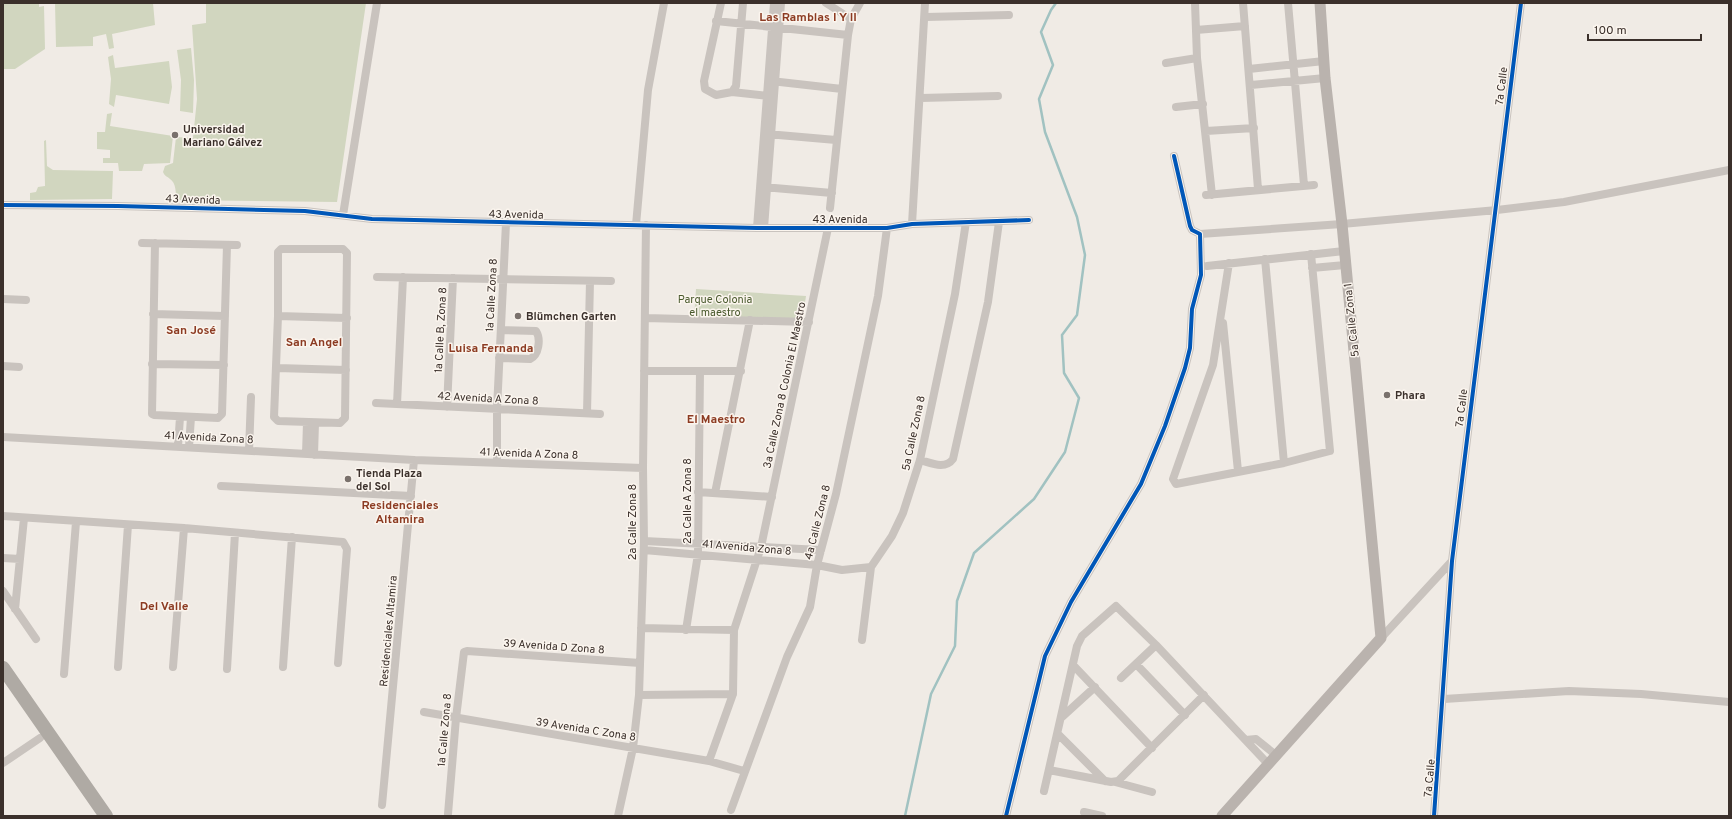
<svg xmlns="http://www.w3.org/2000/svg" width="1732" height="819" viewBox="0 0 1732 819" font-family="Overpass,sans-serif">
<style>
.green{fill:#d1d6bf}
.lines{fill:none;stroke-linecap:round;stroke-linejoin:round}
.stream{stroke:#a1c2c1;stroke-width:2.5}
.street{stroke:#c9c3be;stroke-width:8}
.secondary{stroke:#bab3ae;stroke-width:11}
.highway{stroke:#afaaa4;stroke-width:14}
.cycleway-casing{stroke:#fbf5ee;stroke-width:6}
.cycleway{stroke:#0057b8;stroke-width:4}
.poi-dot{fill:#7a716c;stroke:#fbf5ee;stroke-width:1.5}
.labels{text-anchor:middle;stroke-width:3;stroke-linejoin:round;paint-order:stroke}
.street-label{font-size:11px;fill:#3b302b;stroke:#fbf5ee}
.poi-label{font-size:11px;font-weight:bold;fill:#3b302b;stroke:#fbf5ee;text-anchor:start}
.park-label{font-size:11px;fill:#4a5a2e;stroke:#fbf5ee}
.neighbourhood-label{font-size:12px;font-weight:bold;fill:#8c3b22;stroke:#fbf5ee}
</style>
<rect width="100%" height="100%" fill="#f0ebe5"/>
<path class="green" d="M3,3H39V7L44,6L45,49L15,69H3Z
M55,3H153L155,25L112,34L114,48L109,49L106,34L93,37V46L56,47Z
M206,3H366L337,202L176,200C176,192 176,183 170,179C167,176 165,177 163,172L165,166L173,163L176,137L193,138L197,99L192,25L206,23Z
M191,48L194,80L193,113L180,111L181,80L177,50Z
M113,55L115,68L169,61L172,87L169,104L116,95L114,107L109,104L111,79L108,57Z
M112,113L110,126L173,136L170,163L144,164L142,171H119L118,163H103V158H110V150L97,149V132H105L107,114Z
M46,140L47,166L53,170L113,171L112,199L30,200V193L36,192L38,187L45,186L44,141Z
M696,289L806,296L802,322L694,319Z"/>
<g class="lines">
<path class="stream" d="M905,816L931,694L955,646L957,601L974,553L1034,499L1065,452L1079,398L1064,373L1062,335L1077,315L1085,255L1077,217L1045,132L1039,99L1053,65L1041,32L1051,10L1056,3"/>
<path class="street" d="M721,3L704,81L705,89L716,95L732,92L736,86L743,3
M826,3L851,19
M1195,3L1197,58L1212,195
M1243,3L1258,189
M1288,3L1304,185
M926,17L1009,15
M716,21L848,35
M1196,30L1245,26
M1166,63L1197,58
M1249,69L1324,61
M771,81L842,89
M1251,85L1325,78
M732,92L768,96
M921,98L998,96
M1176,107L1203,104
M1206,131L1254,128
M767,134L836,140
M763,187L832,193
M1206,195L1314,185
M3,205L118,206L305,211L372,219L757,228H887L912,224L1029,220
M830,208L848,35L851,19L860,3
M343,215L377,3
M912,224L925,3
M636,225L648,90L664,3
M757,228L774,3
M764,228L781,3
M1200,234L1342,224L1497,210L1564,202L1729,170
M142,243L237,245
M155,243L152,414L154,415L218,418L222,414L227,245
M281,249H343L347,253L345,418L340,423L278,421L274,417L278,316V252Z
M1265,259L1284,463
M1229,263L1213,365L1173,479L1176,484L1284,463L1330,451L1311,254
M1207,266L1344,251
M1312,268L1345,265
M377,277L611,281
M3,299L26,300
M153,314L225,316
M278,316L347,318
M645,318L809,322
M1223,323L1238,471
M499,358L530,359C539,355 541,339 536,331L501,330
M152,364L224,365
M3,366L19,367
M277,368L346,370
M644,371H741
M376,403L600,414
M397,404L403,277
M447,407L453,278
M587,413L590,281
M3,437L414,460L643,468
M178,447L180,417
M189,447L191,417
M249,451L251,397
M306,454L307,423
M314,455L315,423
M920,460C931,463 945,470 953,459L988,302L999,222
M497,463V409L506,223
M221,486L411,496
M698,492L772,497
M715,493L750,320
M3,516L184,528L343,542L347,549L338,663
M644,541L821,550
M644,550L817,565L842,570L871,567
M3,558L20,559
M3,591L36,639
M15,609L24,518
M641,628L734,630
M686,630L698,554L700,371
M1381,638L1452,561
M862,640L871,567L892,536L903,513L920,460L955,294L966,222
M1136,664L1185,715
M1073,665L1152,748
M118,667L128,525
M173,667L184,528
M283,667L292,537
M227,669L235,533
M64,674L76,522
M1121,678L1156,645
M639,695L733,694
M1444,699L1569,691L1641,694L1729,702
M424,712L709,761L744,771
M1062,717L1095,687
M1058,734L1105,781
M1246,740L1256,739L1277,756
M709,761L733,694L734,630L761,547L828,228
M3,763L40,738
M1049,770L1111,782L1118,781L1204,695
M1115,782L1152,792
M1044,791L1077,646L1082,636L1116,606L1156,645L1269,765
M382,805L414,460
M731,810L787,657L810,607L817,565L836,494L878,296L887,228
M1084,812L1102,816
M448,814L456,718L464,652L467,651L640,663
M618,816L633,748L639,695L644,541L643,468L646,225
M1006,816L1045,656L1071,602L1141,484L1165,426L1185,368L1190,348L1192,309L1201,275L1200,234L1192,230L1190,226L1174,156
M1434,816L1452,561L1521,3"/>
<path class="secondary" d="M1222,816L1381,638L1342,224L1325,78L1320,3"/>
<path class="highway" d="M3,668L106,816"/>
<defs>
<path id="cycleway" d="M3,205L118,206L305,211L372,219L757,228H887L912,224L1029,220
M1006,816L1045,656L1071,602L1141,484L1165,426L1185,368L1190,348L1192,309L1201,275L1200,234L1192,230L1190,226L1174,156
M1434,816L1452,561L1521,3"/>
</defs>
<use href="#cycleway" class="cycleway-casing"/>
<use href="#cycleway" class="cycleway"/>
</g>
<g class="poi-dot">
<circle cx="175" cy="135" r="4"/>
<circle cx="518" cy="316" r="4"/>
<circle cx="1387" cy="395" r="4"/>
<circle cx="348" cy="479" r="4"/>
</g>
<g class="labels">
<g class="street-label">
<text transform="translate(1501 86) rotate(-83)" y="4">7a Calle</text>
<text transform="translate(193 199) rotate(2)" y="4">43 Avenida</text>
<text transform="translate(516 214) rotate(1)" y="4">43 Avenida</text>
<text x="840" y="223">43 Avenida</text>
<text transform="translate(491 295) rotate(-87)" y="4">1a Calle Zona 8</text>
<text transform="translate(1351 320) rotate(-96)" y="4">5a Calle Zona 1</text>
<text transform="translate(440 330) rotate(-87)" y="4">1a Calle B, Zona 8</text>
<text transform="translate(784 385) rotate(-78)" y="4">3a Calle Zona 8 Colonia El Maestro</text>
<text transform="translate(488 398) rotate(3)" y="4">42 Avenida A Zona 8</text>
<text transform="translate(1461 408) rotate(-83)" y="4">7a Calle</text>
<text transform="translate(913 433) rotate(-78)" y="4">5a Calle Zona 8</text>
<text transform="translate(209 437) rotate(3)" y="4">41 Avenida Zona 8</text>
<text transform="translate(529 453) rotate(2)" y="4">41 Avenida A Zona 8</text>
<text transform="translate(687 501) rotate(-90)" y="4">2a Calle A Zona 8</text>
<text transform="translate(632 522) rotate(-90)" y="4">2a Calle Zona 8</text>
<text transform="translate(817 522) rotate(-76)" y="4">4a Calle Zona 8</text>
<text transform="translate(747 547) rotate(5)" y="4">41 Avenida Zona 8</text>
<text transform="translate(388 631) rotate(-85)" y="4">Residenciales Altamira</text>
<text transform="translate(554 646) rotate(4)" y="4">39 Avenida D Zona 8</text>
<text transform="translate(586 729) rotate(9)" y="4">39 Avenida C Zona 8</text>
<text transform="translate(444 730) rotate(-85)" y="4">1a Calle Zona 8</text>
<text transform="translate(1429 778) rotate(-85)" y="4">7a Calle</text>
</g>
<g class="poi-label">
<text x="183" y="133">Universidad<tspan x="183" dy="13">Mariano Gálvez</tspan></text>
<text x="526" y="320">Blümchen Garten</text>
<text x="1395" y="399">Phara</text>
<text x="356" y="477">Tienda Plaza<tspan x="356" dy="13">del Sol</tspan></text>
</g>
<g class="park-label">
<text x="715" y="303">Parque Colonia<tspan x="715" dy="13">el maestro</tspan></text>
</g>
<g class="neighbourhood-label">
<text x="808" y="21">Las Ramblas I Y II</text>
<text x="191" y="334">San José</text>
<text x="314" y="346">San Angel</text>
<text x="491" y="352">Luisa Fernanda</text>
<text x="716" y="423">El Maestro</text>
<text x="400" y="509">Residenciales<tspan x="400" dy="14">Altamira</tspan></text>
<text x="164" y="610">Del Valle</text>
</g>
</g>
<rect width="1732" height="819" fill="none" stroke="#3b302b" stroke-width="8"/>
<path d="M1588 34v6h113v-6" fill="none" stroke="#3b302b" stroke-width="2"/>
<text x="1594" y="34" font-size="12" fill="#3b302b" stroke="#fbf5ee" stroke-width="3" paint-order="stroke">100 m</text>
</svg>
